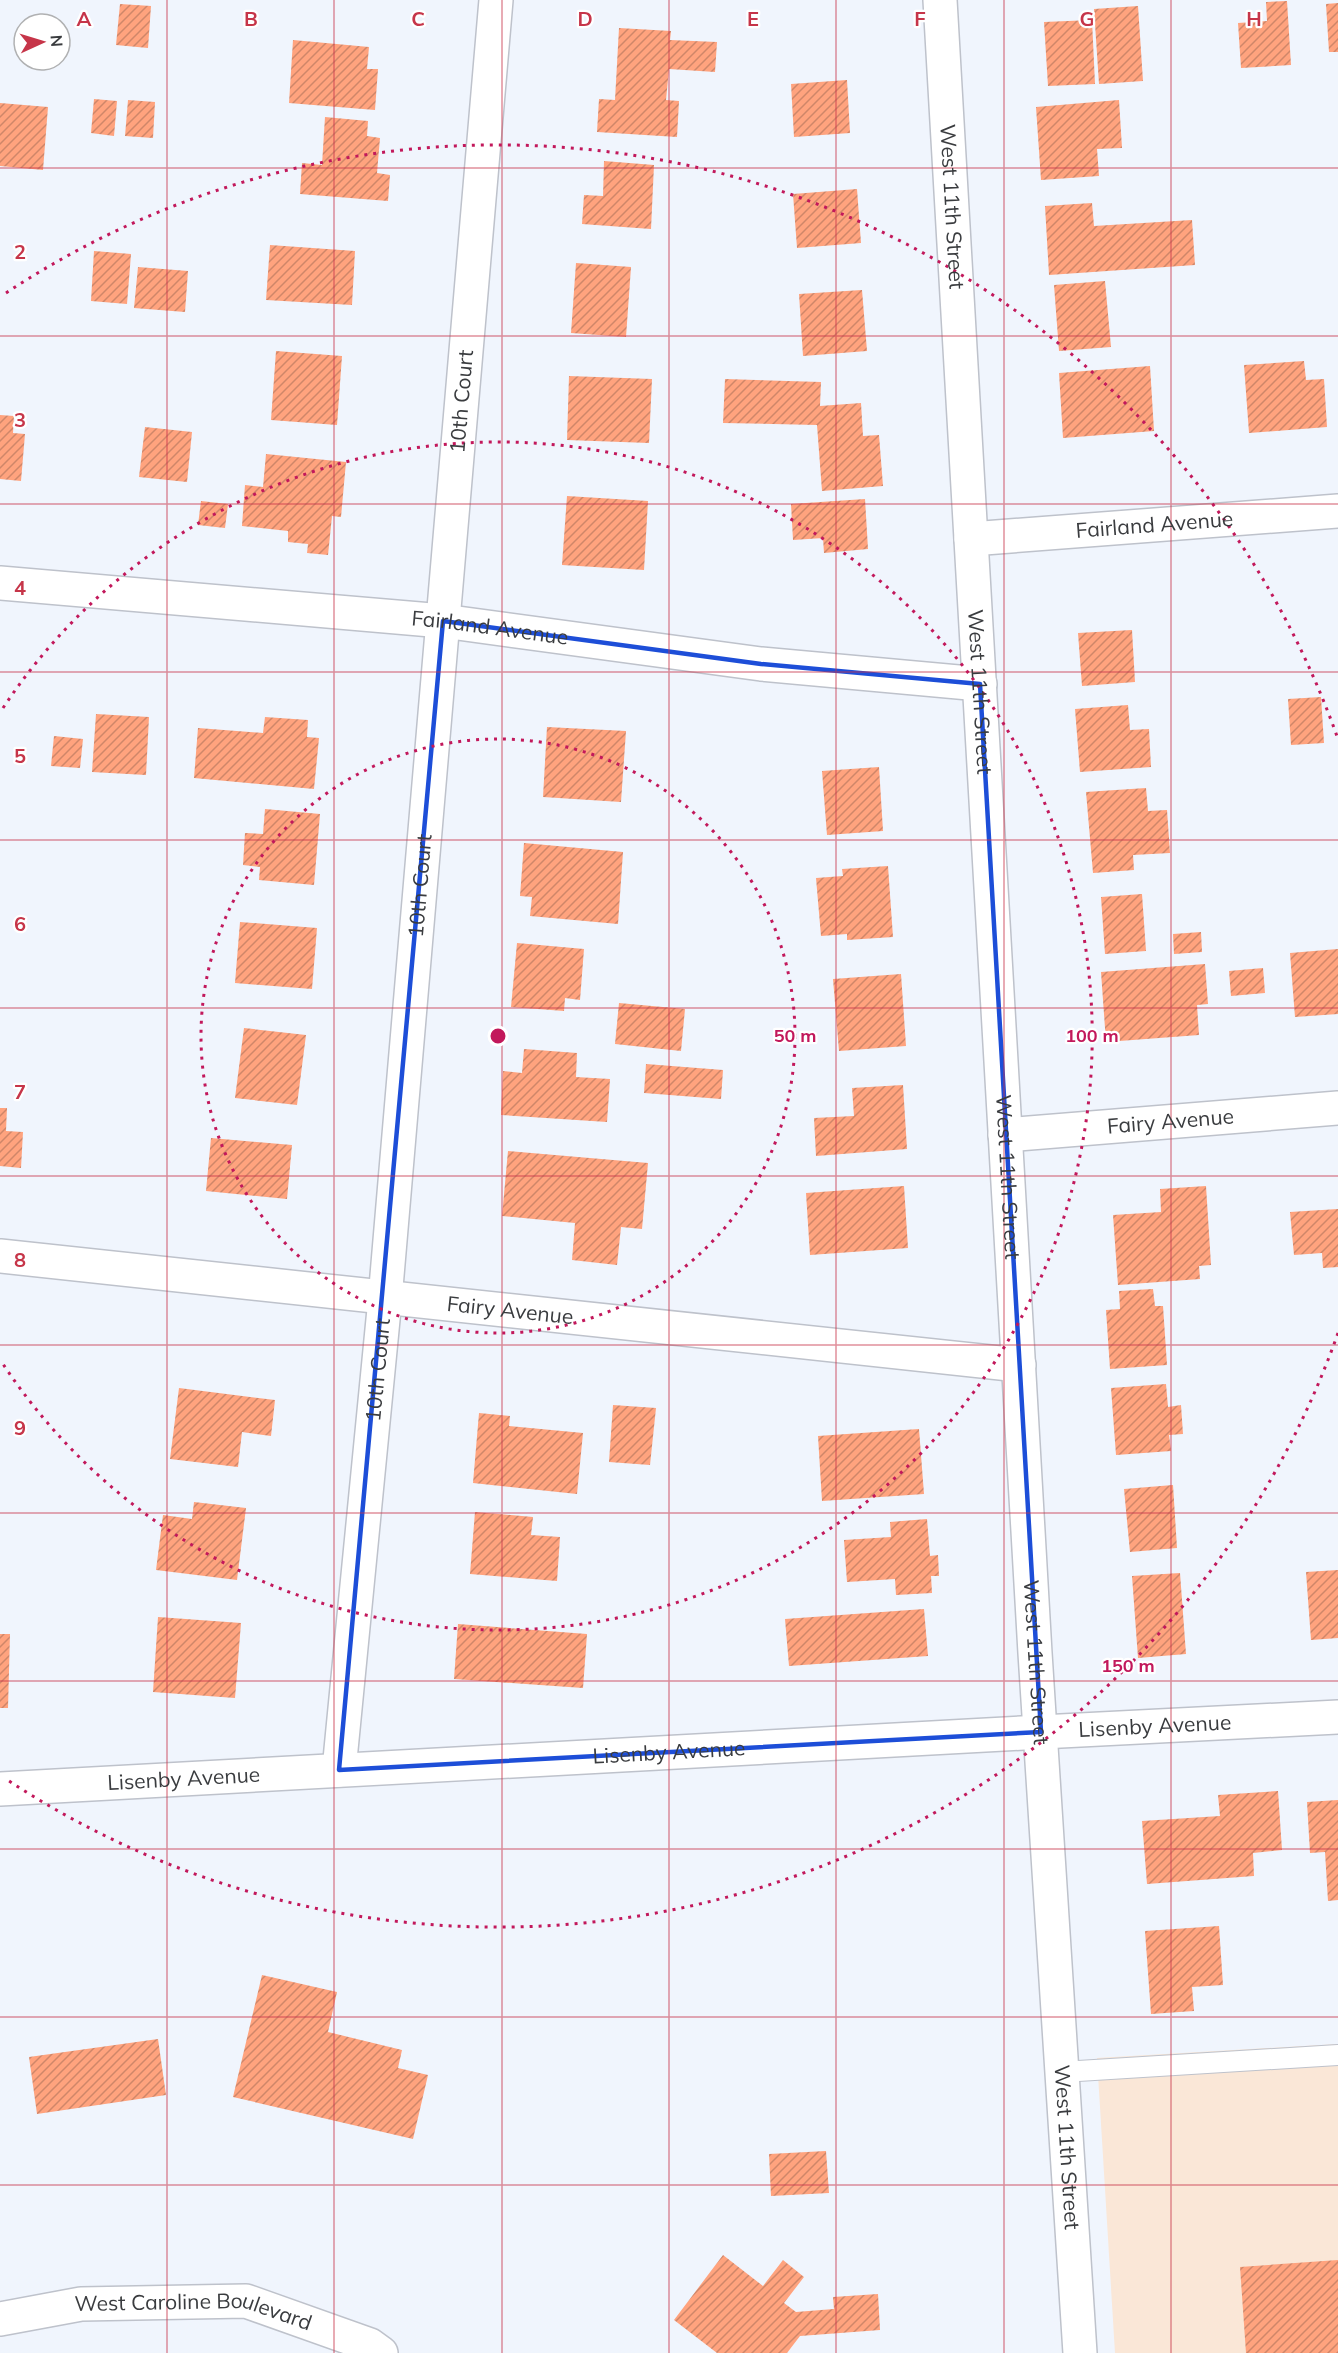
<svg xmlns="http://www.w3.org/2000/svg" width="1338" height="2353" viewBox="0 0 1338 2353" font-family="Mulish,sans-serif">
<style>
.commercial{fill:#fae7d7}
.building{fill:url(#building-hatch)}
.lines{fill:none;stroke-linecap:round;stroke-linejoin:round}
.service-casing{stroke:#bec2cb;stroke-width:22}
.minor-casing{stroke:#bec2cb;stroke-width:36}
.secondary-casing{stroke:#bec2cb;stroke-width:36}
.service{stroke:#fff;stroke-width:20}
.minor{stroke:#fff;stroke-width:33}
.secondary{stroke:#fff;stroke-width:33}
.marked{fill:none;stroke:#1d4ed8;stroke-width:4.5;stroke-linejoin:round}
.grid{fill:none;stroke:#c63549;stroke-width:1.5;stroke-opacity:0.55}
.ring{fill:none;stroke:#c2185b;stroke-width:3;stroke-dasharray:3 6}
.labels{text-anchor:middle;stroke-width:4.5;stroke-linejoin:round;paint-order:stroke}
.street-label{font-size:21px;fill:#3a3c3f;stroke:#fff}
.grid-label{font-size:20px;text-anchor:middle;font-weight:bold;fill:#c63549;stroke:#fff;stroke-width:4.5;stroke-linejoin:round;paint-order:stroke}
.centre{fill:#c2185b;stroke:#fff;stroke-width:3}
.ring-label{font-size:18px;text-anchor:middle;font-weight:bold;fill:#c2185b;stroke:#fff;stroke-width:4.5;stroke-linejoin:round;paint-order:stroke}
</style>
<defs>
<pattern id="building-hatch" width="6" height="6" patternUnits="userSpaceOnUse" patternTransform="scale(1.5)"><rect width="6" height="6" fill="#ffa37e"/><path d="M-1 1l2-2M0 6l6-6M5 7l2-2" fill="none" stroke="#cf8669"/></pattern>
</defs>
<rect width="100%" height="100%" fill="#f0f5fd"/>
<path class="commercial" d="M1338,2044V2353H1115L1097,2058Z"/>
<path class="building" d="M1287,1L1291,65L1241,68L1238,23L1267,21L1266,2Z
M1338,3V52H1329L1326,4Z
M120,4L151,6L148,48L116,45Z
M1138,6L1143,81L1099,84L1094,9Z
M1092,20L1095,84L1048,86L1044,22Z
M619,28L671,31L670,40L717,42L715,72L669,69L666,100L679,101L677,137L597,132L599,99L615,100Z
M293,40L369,47L367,69H378L375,110L289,103Z
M847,80L850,133L794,137L791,84Z
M94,99L117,101L114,136L91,133Z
M128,100L155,102L153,138L125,136Z
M1119,100L1122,148L1097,149L1099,176L1041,180L1036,107Z
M0,103L48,107L43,170L0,166Z
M325,117L368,121L367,136L380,138L377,173L390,175L388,201L300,194L302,163L322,165Z
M604,161L654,165L651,229L582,224L584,195L603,196Z
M857,189L861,243L797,248L793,194Z
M1092,203L1094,226L1192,220L1195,265L1049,275L1045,206Z
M270,245L355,251L352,305L266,300Z
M94,251L131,254L127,304L91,301Z
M576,263L631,267L626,337L571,333Z
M138,267L188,271L185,312L134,308Z
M1105,281L1111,347L1059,351L1054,285Z
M862,290L867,351L803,356L799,294Z
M276,351L342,356L337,425L271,420Z
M1304,361L1306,380L1324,379L1327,427L1249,433L1244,365Z
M1150,366L1154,431L1063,438L1059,373Z
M569,376L652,379L649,443L567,440Z
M725,379L821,382L820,406L861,403L863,436L879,435L883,486L822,491L817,425L723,423Z
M0,415L14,416L13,433L25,434L21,481L0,479Z
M145,427L192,432L187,482L139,477Z
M266,454L346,462L341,517L332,516L328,555L307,553L308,544L288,542V531L242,526L245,485L263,487Z
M567,496L648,501L644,570L562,565Z
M865,499L868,549L824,553L823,538L793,540L791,504Z
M201,501L228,504L225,528L198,525Z
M1132,630L1135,682L1082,686L1078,633Z
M1321,697L1324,743L1291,745L1288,699Z
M1128,705L1130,730L1149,729L1151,767L1080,772L1075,709Z
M96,714L149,717L146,775L92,772Z
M265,717L308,720L307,737L319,738L314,789L194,778L198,728L263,733Z
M547,727L626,731L621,802L543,797Z
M54,736L83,739L80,768L51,766Z
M879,767L883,831L827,835L822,771Z
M1146,788L1148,811L1167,810L1170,853L1133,855L1134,870L1093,873L1086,792Z
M265,809L320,814L314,885L259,880L260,867L243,865L245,833L263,834Z
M524,843L623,852L618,924L530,916L532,897L520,896Z
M888,866L893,937L847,940V934L821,936L816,878L843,876L842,869Z
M1142,894L1146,951L1105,954L1101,897Z
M240,922L317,928L312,989L235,983Z
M1201,932L1202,952L1174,954L1173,934Z
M517,943L584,949L580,1000L565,998L564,1011L511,1007Z
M1338,949V1014L1295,1017L1290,953Z
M1205,964L1208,1004L1197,1005L1199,1035L1106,1042L1101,972Z
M1263,968L1265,993L1231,996L1229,971Z
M901,974L906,1046L839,1051L833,979Z
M619,1003L685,1009L681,1051L615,1044Z
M244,1028L306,1035L297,1105L235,1098Z
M524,1049L577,1053L576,1077L610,1079L607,1122L501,1115L503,1071L522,1073Z
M646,1064L723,1070L721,1099L644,1093Z
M903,1085L907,1149L816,1156L814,1118L854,1116L852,1088Z
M0,1108H7L6,1131L23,1132L21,1168L0,1166Z
M211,1138L292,1145L287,1199L206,1191Z
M508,1151L648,1163L642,1229L621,1227L617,1265L572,1260L575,1223L502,1216Z
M904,1186L908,1248L810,1255L806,1193Z
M1206,1186L1211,1265L1199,1266L1200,1279L1118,1285L1113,1215L1161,1212L1160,1189Z
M1338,1209V1267L1323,1268L1322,1253L1294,1255L1290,1212Z
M1153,1289L1155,1306H1163L1167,1365L1110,1369L1106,1310L1120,1309L1119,1291Z
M1166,1384L1168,1407L1181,1405L1183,1434L1169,1435L1171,1451L1116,1455L1111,1388Z
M179,1388L275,1400L271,1436L242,1432L238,1467L170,1459Z
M613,1405L656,1408L650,1465L609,1462Z
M479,1413L510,1416L509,1426L583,1433L577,1494L473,1483Z
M919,1429L924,1494L822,1501L818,1436Z
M1173,1485L1177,1548L1130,1552L1124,1489Z
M194,1502L246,1508L237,1580L156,1570L163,1515L192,1519Z
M475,1512L533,1517L531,1535L560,1537L557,1581L470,1574Z
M927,1519L930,1556L938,1555L939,1576H931L932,1593L896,1595L895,1579L847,1582L844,1540L891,1537L890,1522Z
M1338,1570V1638L1311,1640L1306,1572Z
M1180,1573L1186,1654L1138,1658L1132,1576Z
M924,1609L928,1656L789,1666L785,1619Z
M158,1617L241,1623L235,1698L153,1692Z
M458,1624L587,1634L583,1688L454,1679Z
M0,1634H10L8,1708H0Z
M1278,1791L1282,1850L1253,1853L1254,1876L1147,1884L1142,1821L1220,1816L1218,1795Z
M1338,1800V1900L1328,1901L1325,1852L1310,1853L1307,1802Z
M1219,1926L1223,1985L1192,1987L1194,2011L1151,2014L1145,1931Z
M262,1975L337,1992L328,2032L402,2050L398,2068L428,2075L413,2139L233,2097Z
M158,2039L166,2095L37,2114L29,2057Z
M826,2151L829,2193L771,2196L769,2154Z
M723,2255L763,2286L783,2260L804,2277L784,2303L796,2312L834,2309L833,2297L878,2294L880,2330L800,2336L787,2353H717L674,2320Z
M1338,2260V2353H1246L1240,2267Z"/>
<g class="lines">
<defs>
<path id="service" d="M1062,2072L1338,2055"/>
<g id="minor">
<path id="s1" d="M971,539L1338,511"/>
<path id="s2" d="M0,583L443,621L761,664L980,684"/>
<path id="s3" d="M1005,1135L1338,1108"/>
<path id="s4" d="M0,1256L1019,1365"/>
<path id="s5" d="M339,1770L385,1299L496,0"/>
<path id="s6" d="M0,1789L1041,1732"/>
<path id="s7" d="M0,2319L81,2304L246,2301L370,2345L381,2353"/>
</g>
<g id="secondary">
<path id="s8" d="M940,0L1035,1653L1080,2353"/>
<path id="s9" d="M1041,1732L1338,1717"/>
</g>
</defs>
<use href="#service" class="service-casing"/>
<use href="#minor" class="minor-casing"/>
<use href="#secondary" class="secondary-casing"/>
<use href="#service" class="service"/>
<use href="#minor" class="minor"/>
<use href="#secondary" class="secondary"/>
</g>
<path class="marked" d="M443,621L761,664L980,684L1041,1732L339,1770Z"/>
<path class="grid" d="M167,0V2353M334,0V2353M502,0V2353M669,0V2353M836,0V2353M1004,0V2353M1171,0V2353M0,168H1338M0,336H1338M0,504H1338M0,672H1338M0,840H1338M0,1008H1338M0,1176H1338M0,1345H1338M0,1513H1338M0,1681H1338M0,1849H1338M0,2017H1338M0,2185H1338"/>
<g class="ring">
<circle cx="498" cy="1036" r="297"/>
<path d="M3 708A594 594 0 1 1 3 1364"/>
<path d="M1338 1333A891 891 0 0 1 6 1779M6 293A891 891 0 0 1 1338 739"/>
</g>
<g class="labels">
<g class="street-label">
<text dy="7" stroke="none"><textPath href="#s8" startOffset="207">West 11th Street</textPath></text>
<text dy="7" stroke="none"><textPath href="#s5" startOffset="1374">10th Court</textPath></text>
<text dy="7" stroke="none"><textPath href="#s1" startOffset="184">Fairland Avenue</textPath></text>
<text dy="7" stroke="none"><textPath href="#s2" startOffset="492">Fairland Avenue</textPath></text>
<text dy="7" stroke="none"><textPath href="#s8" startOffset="693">West 11th Street</textPath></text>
<text dy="7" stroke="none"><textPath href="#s5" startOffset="888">10th Court</textPath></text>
<text dy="7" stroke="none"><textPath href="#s3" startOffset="166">Fairy Avenue</textPath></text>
<text dy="7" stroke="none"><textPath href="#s8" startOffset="1179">West 11th Street</textPath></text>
<text dy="7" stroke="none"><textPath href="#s4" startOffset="513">Fairy Avenue</textPath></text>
<text dy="7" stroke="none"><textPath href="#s5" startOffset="402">10th Court</textPath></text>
<text dy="7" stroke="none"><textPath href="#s8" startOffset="1665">West 11th Street</textPath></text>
<text dy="7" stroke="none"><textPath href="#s9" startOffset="114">Lisenby Avenue</textPath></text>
<text dy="7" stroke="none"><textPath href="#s6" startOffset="670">Lisenby Avenue</textPath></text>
<text dy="7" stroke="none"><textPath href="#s6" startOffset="184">Lisenby Avenue</textPath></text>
<text dy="7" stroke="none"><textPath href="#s8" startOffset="2151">West 11th Street</textPath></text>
<text dy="7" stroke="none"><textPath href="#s7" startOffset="196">West Caroline Boulevard</textPath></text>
</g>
</g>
<g class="grid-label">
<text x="84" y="26">A</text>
<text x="251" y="26">B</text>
<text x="418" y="26">C</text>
<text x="585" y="26">D</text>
<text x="753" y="26">E</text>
<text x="920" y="26">F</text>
<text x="1087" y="26">G</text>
<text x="1254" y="26">H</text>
<text x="20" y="259">2</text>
<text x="20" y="427">3</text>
<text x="20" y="595">4</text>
<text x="20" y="763">5</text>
<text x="20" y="931">6</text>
<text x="20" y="1099">7</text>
<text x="20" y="1267">8</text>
<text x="20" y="1435">9</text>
</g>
<circle cx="498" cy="1036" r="9" class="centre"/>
<g class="ring-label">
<text x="795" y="1042">50 m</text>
<text x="1092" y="1042">100 m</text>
<text x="1128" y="1672">150 m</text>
</g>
<g transform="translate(42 42) rotate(86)"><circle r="28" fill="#ffffff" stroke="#b0b1b2" stroke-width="1.5"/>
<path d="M0-4.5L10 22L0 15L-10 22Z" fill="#c63549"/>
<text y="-9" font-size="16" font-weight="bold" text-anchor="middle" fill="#3a3c3f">N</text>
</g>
</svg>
